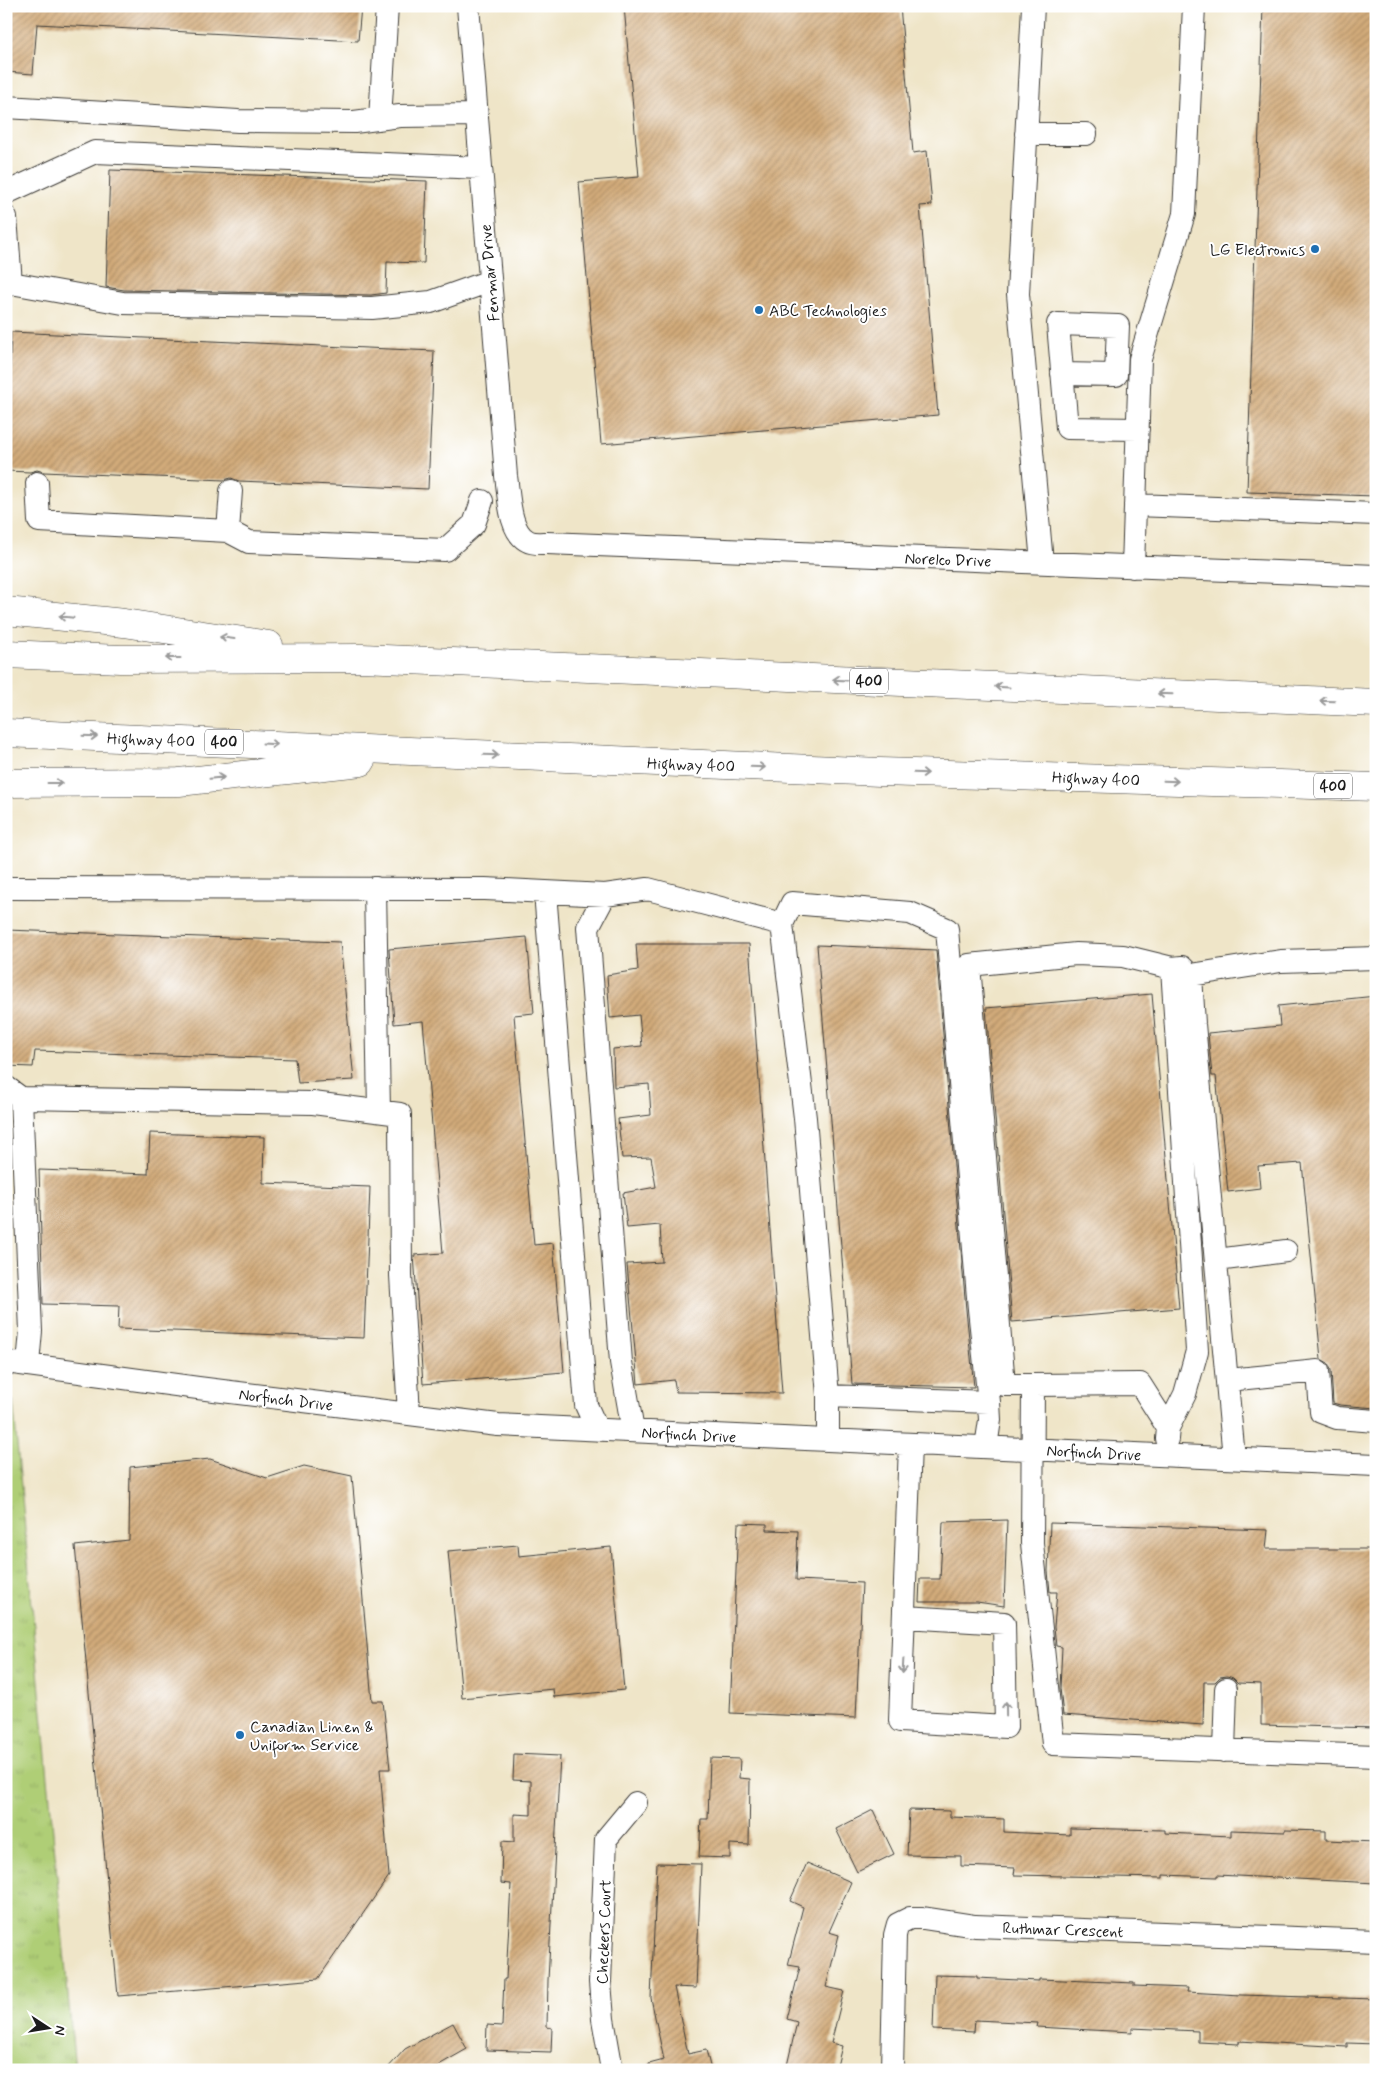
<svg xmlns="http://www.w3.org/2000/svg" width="1382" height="2076" viewBox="0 0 1382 2076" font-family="Mynerve,sans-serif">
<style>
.park{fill:url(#park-tufts);stroke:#667549}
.building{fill:url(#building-hatch)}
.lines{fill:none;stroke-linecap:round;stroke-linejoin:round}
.minor-casing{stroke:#3c3a36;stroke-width:24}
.highway-casing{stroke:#3c3a36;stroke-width:29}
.minor{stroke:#fff;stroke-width:22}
.highway{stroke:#fff;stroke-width:28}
.oneway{stroke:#999}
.poi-dot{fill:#1f6fb2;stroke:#fff;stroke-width:2}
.labels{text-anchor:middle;stroke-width:4;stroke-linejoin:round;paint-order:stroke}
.shield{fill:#fff;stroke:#606060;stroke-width:1}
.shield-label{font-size:15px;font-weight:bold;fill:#1c1c1c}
.poi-label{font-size:16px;fill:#1c1c1c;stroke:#fff;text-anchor:start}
.street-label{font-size:16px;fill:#1c1c1c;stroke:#fff}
</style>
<defs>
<pattern id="park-tufts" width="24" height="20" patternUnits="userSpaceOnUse" patternTransform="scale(1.25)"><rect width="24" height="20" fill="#afce76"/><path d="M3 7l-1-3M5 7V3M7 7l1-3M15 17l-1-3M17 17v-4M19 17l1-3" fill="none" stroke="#96b066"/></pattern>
<pattern id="building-hatch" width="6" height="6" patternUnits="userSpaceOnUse" patternTransform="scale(1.25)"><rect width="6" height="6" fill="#d2ab7a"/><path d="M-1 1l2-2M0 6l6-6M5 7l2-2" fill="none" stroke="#aa8a63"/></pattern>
</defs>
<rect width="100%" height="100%" fill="#fff"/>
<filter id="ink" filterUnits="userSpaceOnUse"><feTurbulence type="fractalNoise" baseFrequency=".02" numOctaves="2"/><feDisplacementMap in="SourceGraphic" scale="10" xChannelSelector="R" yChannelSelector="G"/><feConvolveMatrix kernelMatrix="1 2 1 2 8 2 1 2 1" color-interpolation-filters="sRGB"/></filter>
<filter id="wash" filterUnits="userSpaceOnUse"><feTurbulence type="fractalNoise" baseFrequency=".0096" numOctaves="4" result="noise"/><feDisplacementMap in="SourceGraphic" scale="20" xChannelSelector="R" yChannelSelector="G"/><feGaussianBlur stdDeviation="1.12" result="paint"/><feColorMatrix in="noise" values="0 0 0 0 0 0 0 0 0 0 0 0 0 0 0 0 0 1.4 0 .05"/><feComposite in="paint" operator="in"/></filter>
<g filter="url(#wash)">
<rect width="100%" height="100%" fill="#efe5c8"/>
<path class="park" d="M6,1399L13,1400L75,2070H6Z"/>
<g id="blocks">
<path class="building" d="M6,6H361L358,41L37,24L33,74L6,72Z
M624,6H900L913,153L927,151L932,205L920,206L938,415L601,444L579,182L639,177Z
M1263,6H1376V496L1247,492Z
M110,170L427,181L424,263L387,262L386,293L371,295L124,290L106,287Z
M11,332L434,351L428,489L239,481L231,478L224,480L44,472L37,470L30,472L6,471Z
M6,930L340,942L354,1080L298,1083L295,1059L35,1051L33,1067L6,1066Z
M527,937L534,1013L514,1015L534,1245L553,1243L564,1372L423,1384L414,1255L443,1253L423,1021L394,1024L389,949Z
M636,944H749L782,1393L676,1392L674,1380L638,1384L627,1264L662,1262L660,1225L627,1228L623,1193L656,1187L651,1157L622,1158L618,1119L651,1115L649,1084L614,1087L613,1049L642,1046L639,1015L610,1018L607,975L638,970Z
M817,945L936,950L966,1310L974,1387L852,1384Z
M1152,994L1179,1308L1012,1322L986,1008Z
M1376,996V1408L1340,1405L1333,1403L1331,1370L1328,1363L1321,1359L1302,1163L1258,1166L1260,1188L1228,1192L1216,1076H1212L1208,1033L1280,1026L1278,1006Z
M150,1133L264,1137L263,1183L370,1187L364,1338L118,1329L119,1306L43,1304L39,1170L148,1174Z
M210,1459L267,1478L304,1466L352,1476L372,1701H383L390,1769H380L389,1876L318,1979L118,1996L75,1546L129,1540L130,1467Z
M1007,1520L1004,1606L977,1602H919L920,1579H940L943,1522Z
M738,1523L767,1524V1530L798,1531L796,1580L862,1583L856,1718L730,1713Z
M1050,1523L1268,1530L1266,1549H1376V1728L1261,1725V1684L1238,1683L1233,1678L1227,1676L1220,1677L1215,1682H1204L1203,1725L1063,1715L1060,1688L1062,1647L1056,1646L1054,1627L1057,1592H1050L1048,1571Z
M518,1545L519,1556L611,1547L624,1690L554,1697L553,1689L462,1698L448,1551Z
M514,1754L560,1756L548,1980L547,2027L552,2028L551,2052L486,2050L487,2025L502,2026L504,1979H506L511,1884L501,1883L502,1841L514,1842V1814L531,1815V1781L513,1780Z
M710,1758L740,1759L739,1778L750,1779L749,1845L730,1844V1858L699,1857L701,1819H708Z
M873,1810L894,1854L857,1872L836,1829Z
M909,1810L950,1811V1817L1004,1819V1832L1070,1835V1828L1165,1830V1833L1231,1836V1830L1285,1832V1830L1326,1831V1840L1376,1842V1883L1217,1875V1877L1163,1875V1878L1014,1875L1015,1868L961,1866V1856L907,1855Z
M657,1863L701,1864L696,1988L674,1987L688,2054L706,2050L711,2070H649V2064L664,2060L651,1998Z
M807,1863L851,1882L829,1932L839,1935L826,1987L844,1991L831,2043L842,2046L836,2070H786L797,2022L787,2019L800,1967L788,1965L803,1907L790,1901Z
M935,1975L977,1976V1978L1039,1981V1979L1134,1983V1986L1188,1988L1187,1992L1241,1995L1376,1999V2044L1347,2043V2047L1239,2041V2044L1198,2042V2031L1132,2028V2032L1091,2030L1037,2027L1038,2023L975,2020L974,2032L933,2030Z
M453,2023L467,2049L430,2070H386L405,2049Z"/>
</g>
</g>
<g filter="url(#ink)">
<use href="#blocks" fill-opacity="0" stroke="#3c3a36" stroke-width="1"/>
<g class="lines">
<defs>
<path id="minor" d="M468,6L506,476C509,495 509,532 528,541C533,544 541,543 547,543L1376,576
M1033,6L1018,294L1042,563
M6,107L238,121L354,122L400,116L477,115
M380,119L387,6
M1026,134H1086
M6,193L95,152L481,168
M6,217L11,283L6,287
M11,283L123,303L372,308L431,302L490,281
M1062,374L1116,375L1118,326L1058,324L1067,428L1138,429
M37,483L39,521L228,531L231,491
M1135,505L1376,514
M228,531L249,542L445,550L474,524L482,501
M1133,567L1140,359L1184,214L1194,6
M6,888L485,889L605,895
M375,888L379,1111
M545,892L586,1405L597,1429
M6,1087L21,1098L31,1331L28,1364
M21,1098L313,1103L400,1114L401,1275L409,1414
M1217,1260L1286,1251
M6,1362L198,1388L498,1425L1376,1465
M1228,1380L1318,1371L1321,1412L1337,1418L1376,1421
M1033,1385H1004L969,965L1076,954L1123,956L1172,968
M828,1396V1440
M1168,1428L1140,1384L1033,1385L1032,1543L1053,1744L1376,1756
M633,1431L621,1362L588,927L605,895L648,889L782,924
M1167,1439L1168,1428L1185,1394L1197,1351L1172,968L1182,967L1186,971
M986,1447L990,1420L989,1402L828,1396L805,1118L782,924L792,903L910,913L947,929L979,1309L989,1402
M1234,1458L1194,1024L1191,975L1281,961L1376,958
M905,1617L1004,1623L1006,1727L900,1721L910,1444
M1224,1751L1226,1689
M612,2070L603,2019L600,1982L606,1839L636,1803
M892,2070L895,1935L898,1924L910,1918H923L975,1926L1376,1941"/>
<path id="highway" d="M6,611L124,623L269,645
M6,654L120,659L362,658L1376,703
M6,733C298,744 589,761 880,772C1045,778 1211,781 1376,787
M6,783L179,782L361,762"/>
</defs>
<use href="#minor" class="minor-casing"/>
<use href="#highway" class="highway-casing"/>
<use href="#minor" class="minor"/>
<use href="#highway" class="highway"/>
</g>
<defs><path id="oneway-shaft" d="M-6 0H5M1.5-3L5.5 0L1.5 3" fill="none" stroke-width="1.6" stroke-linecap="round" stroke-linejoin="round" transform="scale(1.25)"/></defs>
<g class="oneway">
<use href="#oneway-shaft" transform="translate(66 617) rotate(-174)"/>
<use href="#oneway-shaft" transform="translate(227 638) rotate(-172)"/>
<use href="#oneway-shaft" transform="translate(173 658) rotate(180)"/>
<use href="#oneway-shaft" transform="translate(840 680) rotate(-177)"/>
<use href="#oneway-shaft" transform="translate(1002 687) rotate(-177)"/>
<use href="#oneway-shaft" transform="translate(1165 694) rotate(-178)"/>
<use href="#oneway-shaft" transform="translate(1327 701) rotate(-178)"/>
<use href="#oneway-shaft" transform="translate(90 736) rotate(2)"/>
<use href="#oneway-shaft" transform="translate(270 744) rotate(3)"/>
<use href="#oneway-shaft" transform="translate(491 755) rotate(2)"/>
<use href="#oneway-shaft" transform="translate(758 767) rotate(2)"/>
<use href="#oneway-shaft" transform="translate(921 773) rotate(2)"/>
<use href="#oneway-shaft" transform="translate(217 778) rotate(-6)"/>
<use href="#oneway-shaft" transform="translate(1171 781) rotate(2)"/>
<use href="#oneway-shaft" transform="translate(55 783)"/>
<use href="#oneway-shaft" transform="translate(903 1666) rotate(93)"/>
<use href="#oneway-shaft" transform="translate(1006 1709) rotate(-91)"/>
</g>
</g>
<g class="poi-dot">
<circle cx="1315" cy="249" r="5"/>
<circle cx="759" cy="310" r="5"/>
<circle cx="240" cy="1735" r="5"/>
</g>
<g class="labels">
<g class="shield">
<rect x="850" y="668.5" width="38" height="25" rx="4"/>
<rect x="205" y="729.5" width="38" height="25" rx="4"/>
<rect x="1314" y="773.5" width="38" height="25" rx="4"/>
</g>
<g class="shield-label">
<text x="869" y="686">400</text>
<text x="224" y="747">400</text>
<text x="1333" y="791">400</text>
</g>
<g class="poi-label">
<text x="1305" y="255" text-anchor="end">LG Electronics</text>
<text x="769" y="316">ABC Technologies</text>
<text x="250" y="1732">Canadian Linen &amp;<tspan x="250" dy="18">Uniform Service</tspan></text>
</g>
<g class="street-label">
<text transform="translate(489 273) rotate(-95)" y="6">Fenmar Drive</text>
<text transform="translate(948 559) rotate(2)" y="6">Norelco Drive</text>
<text transform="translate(151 739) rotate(2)" y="6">Highway 400</text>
<text transform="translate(691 764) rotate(2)" y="6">Highway 400</text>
<text transform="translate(1096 778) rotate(2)" y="6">Highway 400</text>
<text transform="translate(286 1399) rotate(7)" y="6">Norfinch Drive</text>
<text transform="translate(689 1434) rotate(3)" y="6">Norfinch Drive</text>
<text transform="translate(1094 1452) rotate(3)" y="6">Norfinch Drive</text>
<text transform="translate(1063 1929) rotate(2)" y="6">Ruthmar Crescent</text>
<text transform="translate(603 1932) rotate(-88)" y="6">Checkers Court</text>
</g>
</g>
<rect width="1382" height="2076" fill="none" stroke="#fff" stroke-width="25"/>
<g transform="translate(48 2028) rotate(102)" stroke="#ffffff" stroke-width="4" paint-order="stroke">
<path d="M0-4L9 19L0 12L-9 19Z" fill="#1c1c1c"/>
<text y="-8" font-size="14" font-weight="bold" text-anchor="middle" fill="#1c1c1c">N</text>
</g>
</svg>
